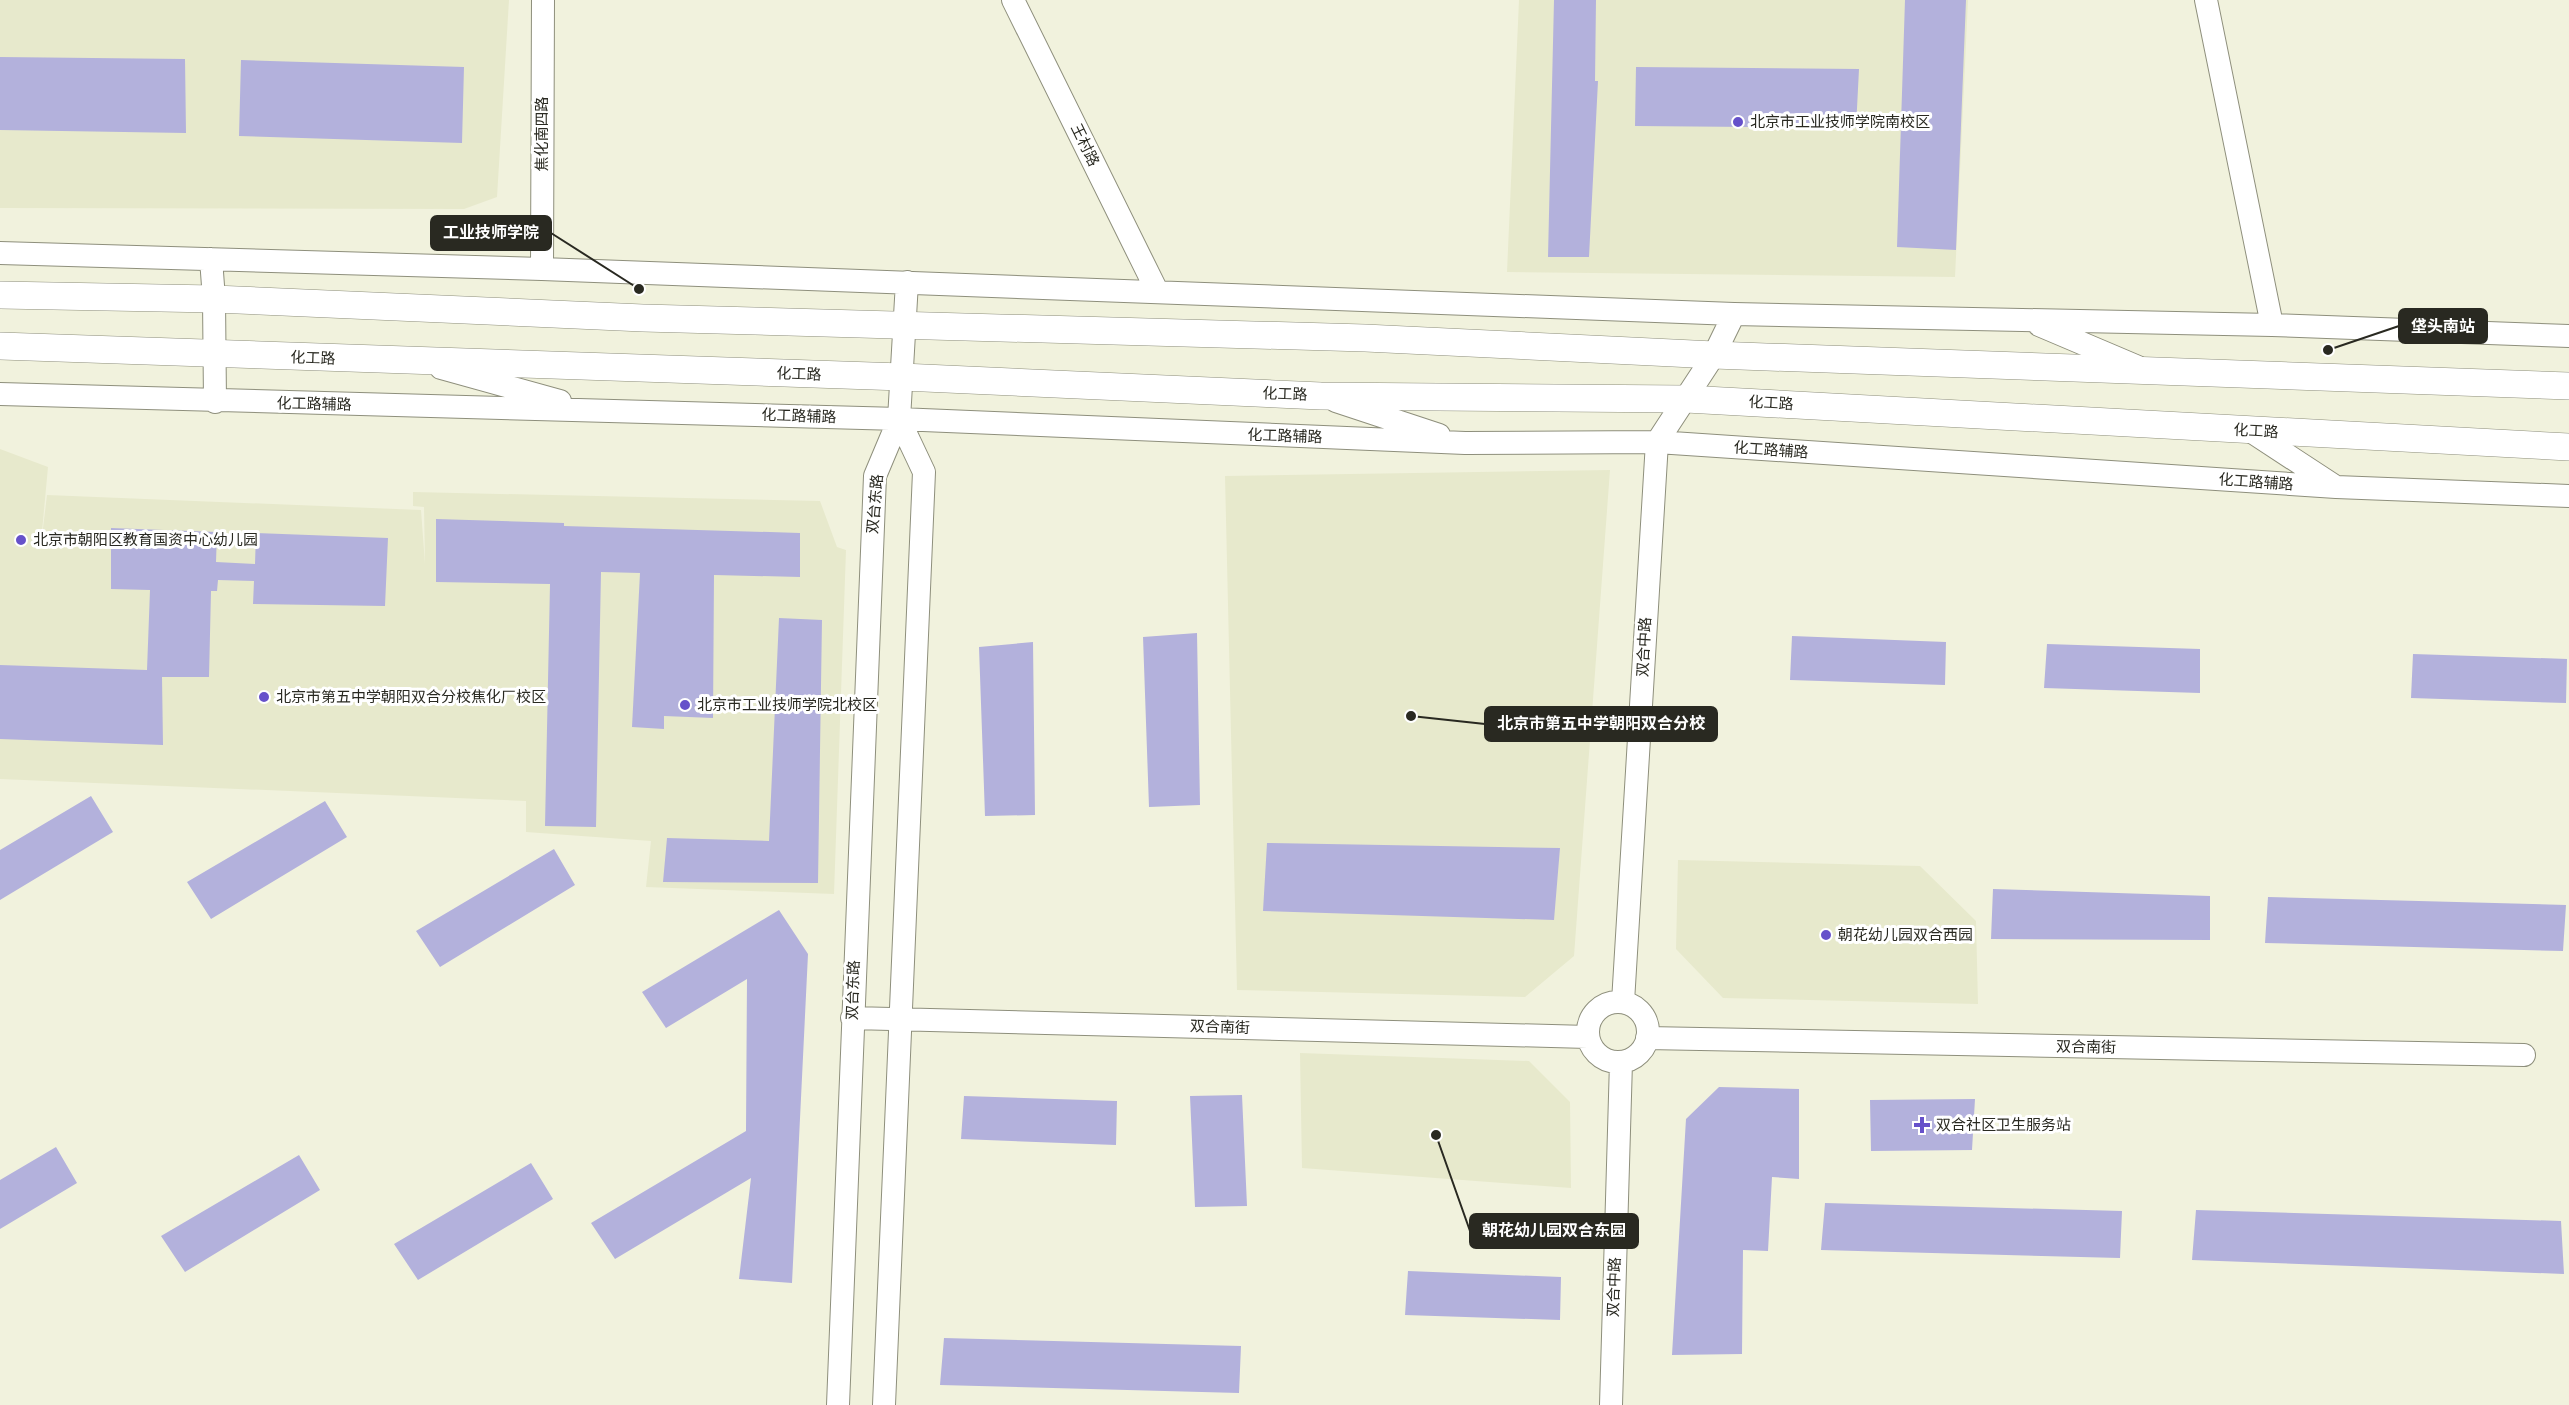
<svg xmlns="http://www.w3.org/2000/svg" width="2569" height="1405" viewBox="0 0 2569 1405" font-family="'Playfair Display','Noto Sans SC',serif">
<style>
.built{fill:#e7e9cc}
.building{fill:#b3b1dc}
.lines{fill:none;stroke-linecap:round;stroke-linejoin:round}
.minor-casing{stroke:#8e8f7c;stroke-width:24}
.major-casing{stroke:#8e8f7c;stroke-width:28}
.minor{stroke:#fff;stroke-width:22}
.major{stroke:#fff;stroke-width:27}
.poi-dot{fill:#6651ca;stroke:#fff;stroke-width:2}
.labels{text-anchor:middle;stroke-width:6;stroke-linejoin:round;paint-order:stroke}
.poi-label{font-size:15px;fill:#292921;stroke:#fff;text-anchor:start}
.street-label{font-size:15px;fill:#292921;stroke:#fff}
.leader{fill:none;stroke:#292921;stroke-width:2}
.callout-dot{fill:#292921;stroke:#fff;stroke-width:2}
.callout{fill:#292921;stroke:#292921;stroke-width:2}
.callout-label{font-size:16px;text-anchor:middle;font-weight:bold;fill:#fff}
</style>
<rect width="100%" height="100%" fill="#f1f2dd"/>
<path class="built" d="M0,0H509L497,197L464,209L0,208Z
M1519,0H1968L1955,277L1507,272Z
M0,449L48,467L40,553L47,495L421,510L425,564L424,507L413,506V492L820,501L837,547L846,550L834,894L646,887L651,841L526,832V801L0,779Z
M1610,470L1574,956L1525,997L1237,990L1225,476Z
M1678,860L1920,866L1976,921L1978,1004L1723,998L1676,949Z
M1300,1053L1529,1061L1570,1102L1571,1188L1302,1168Z"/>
<path class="building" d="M1554,0H1596L1595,81H1598L1589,257H1548Z
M1905,0H1966L1956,250L1897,247Z
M0,57L185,59L186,133L0,130Z
M241,60L464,67L462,143L239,136Z
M1636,67L1859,69L1856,128L1635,126Z
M436,519L564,523V526L800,533V577L714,575L713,718L664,716V729L632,727L640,573L601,572L596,827L545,826L550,584L436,582Z
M111,528L217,532L216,562L255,564L256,533L388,538L385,606L253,604L254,581L218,580L217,591H211L209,677H162L163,745L0,739V665L147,670L150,590L111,589Z
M779,618L822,620L818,883L663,882L667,838L769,841Z
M1197,633L1200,805L1149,807L1143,637Z
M1792,636L1946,642L1945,685L1790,680Z
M1033,642L1035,815L985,816L979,647Z
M2047,644L2200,649V693L2044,688Z
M2413,654L2567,659L2566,703L2411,698Z
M91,796L113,832L0,900V850Z
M325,801L347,837L211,919L187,882Z
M1267,843L1560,848L1554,920L1263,911Z
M554,849L575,885L440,967L416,931Z
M1993,889L2210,896V940L1991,939Z
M2268,897L2566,905L2563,951L2265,943Z
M779,910L808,954L792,1283L739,1279L751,1178L615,1259L591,1223L746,1131L747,979L666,1028L642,992Z
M1719,1087L1799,1089V1179L1772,1177L1768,1251L1743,1250L1742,1354L1672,1355L1686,1119Z
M1242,1095L1247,1206L1195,1207L1190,1096Z
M964,1096L1117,1101L1116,1145L961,1139Z
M1975,1099L1972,1150L1871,1151L1870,1100Z
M56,1147L77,1183L0,1229V1180Z
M299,1155L320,1190L185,1272L161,1236Z
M531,1163L553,1199L418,1280L394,1244Z
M1825,1203L2122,1211L2120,1258L1821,1250Z
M2196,1210L2561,1221L2564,1274L2192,1260Z
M1408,1271L1561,1277L1560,1320L1405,1315Z
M944,1338L1241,1346L1239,1393L940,1385Z"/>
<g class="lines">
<defs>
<path id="minor" d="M1013,0L1157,291
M2206,0L2272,325
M0,253L542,269L1734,314L2272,325L2569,336
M211,259L214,299L215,402
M542,269L543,0
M2039,325L2138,367
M441,368L560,401
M0,394L899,419L1465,443L1657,442L2336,487L2569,496
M1336,401L1439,435
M2249,430L2333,485
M1623,1002L1657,442L1714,355L1734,314
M1588 1032a30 30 0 1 1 60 0a30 30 0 1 1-60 0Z
M852,1018L1588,1037
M1647,1038L2524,1055
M838,1405L875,476L899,419L907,282
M884,1405L924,472L899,419
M1611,1405L1621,1062"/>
<path id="major" d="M0,295L214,299L643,318L1365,338L1714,355L2569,386
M0,346L902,377L1321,396L1686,399L2569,447"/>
</defs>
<use href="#minor" class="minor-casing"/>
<use href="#major" class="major-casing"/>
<use href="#minor" class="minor"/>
<use href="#major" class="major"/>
</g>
<g class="poi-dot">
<circle cx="1738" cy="122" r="6"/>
<circle cx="21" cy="540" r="6"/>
<circle cx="264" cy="697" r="6"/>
<circle cx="685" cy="705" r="6"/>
<circle cx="1826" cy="935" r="6"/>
<path d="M1919 1116h6v6h6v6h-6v6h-6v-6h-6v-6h6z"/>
</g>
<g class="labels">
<g class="poi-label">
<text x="1750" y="127">北京市工业技师学院南校区</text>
<text x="33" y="545">北京市朝阳区教育国资中心幼儿园</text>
<text x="276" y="702">北京市第五中学朝阳双合分校焦化厂校区</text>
<text x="697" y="710">北京市工业技师学院北校区</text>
<text x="1838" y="940">朝花幼儿园双合西园</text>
<text x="1936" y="1130">双合社区卫生服务站</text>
</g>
<g class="street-label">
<text transform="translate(542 134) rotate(-90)" y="5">焦化南四路</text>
<text transform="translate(1085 145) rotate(64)" y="5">王村路</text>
<text transform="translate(313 358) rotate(2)" y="5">化工路</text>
<text transform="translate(799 374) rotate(2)" y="5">化工路</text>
<text transform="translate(1285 394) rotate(2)" y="5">化工路</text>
<text transform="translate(1771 403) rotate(3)" y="5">化工路</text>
<text transform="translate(314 404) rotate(1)" y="5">化工路辅路</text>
<text transform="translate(799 416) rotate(2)" y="5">化工路辅路</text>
<text transform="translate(2256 431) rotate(3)" y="5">化工路</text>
<text transform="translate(1285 436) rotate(2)" y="5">化工路辅路</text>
<text transform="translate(1771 450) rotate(4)" y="5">化工路辅路</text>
<text transform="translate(2256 482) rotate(4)" y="5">化工路辅路</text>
<text transform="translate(875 504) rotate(-85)" y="5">双台东路</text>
<text transform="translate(1644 647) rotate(-87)" y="5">双合中路</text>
<text transform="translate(853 990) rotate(-88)" y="5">双台东路</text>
<text transform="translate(1220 1027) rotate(2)" y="5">双合南街</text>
<text transform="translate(2086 1047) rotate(1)" y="5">双合南街</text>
<text transform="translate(1614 1287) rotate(-88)" y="5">双合中路</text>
</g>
</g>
<path class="leader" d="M639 289L551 233M2328 350L2399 326M1411 716L1485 724M1436 1135L1470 1231"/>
<g class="callout-dot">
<circle cx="639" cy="289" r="6"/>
<circle cx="2328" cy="350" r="6"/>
<circle cx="1411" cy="716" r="6"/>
<circle cx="1436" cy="1135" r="6"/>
</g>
<g class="callout">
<rect x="431" y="216" width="120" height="34" rx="6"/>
<rect x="2399" y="309" width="88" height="34" rx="6"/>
<rect x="1485" y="707" width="232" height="34" rx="6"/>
<rect x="1470" y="1214" width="168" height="34" rx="6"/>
</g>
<g class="callout-label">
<text x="491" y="238">工业技师学院</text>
<text x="2443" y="332">垡头南站</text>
<text x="1601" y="729">北京市第五中学朝阳双合分校</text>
<text x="1554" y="1236">朝花幼儿园双合东园</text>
</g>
</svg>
